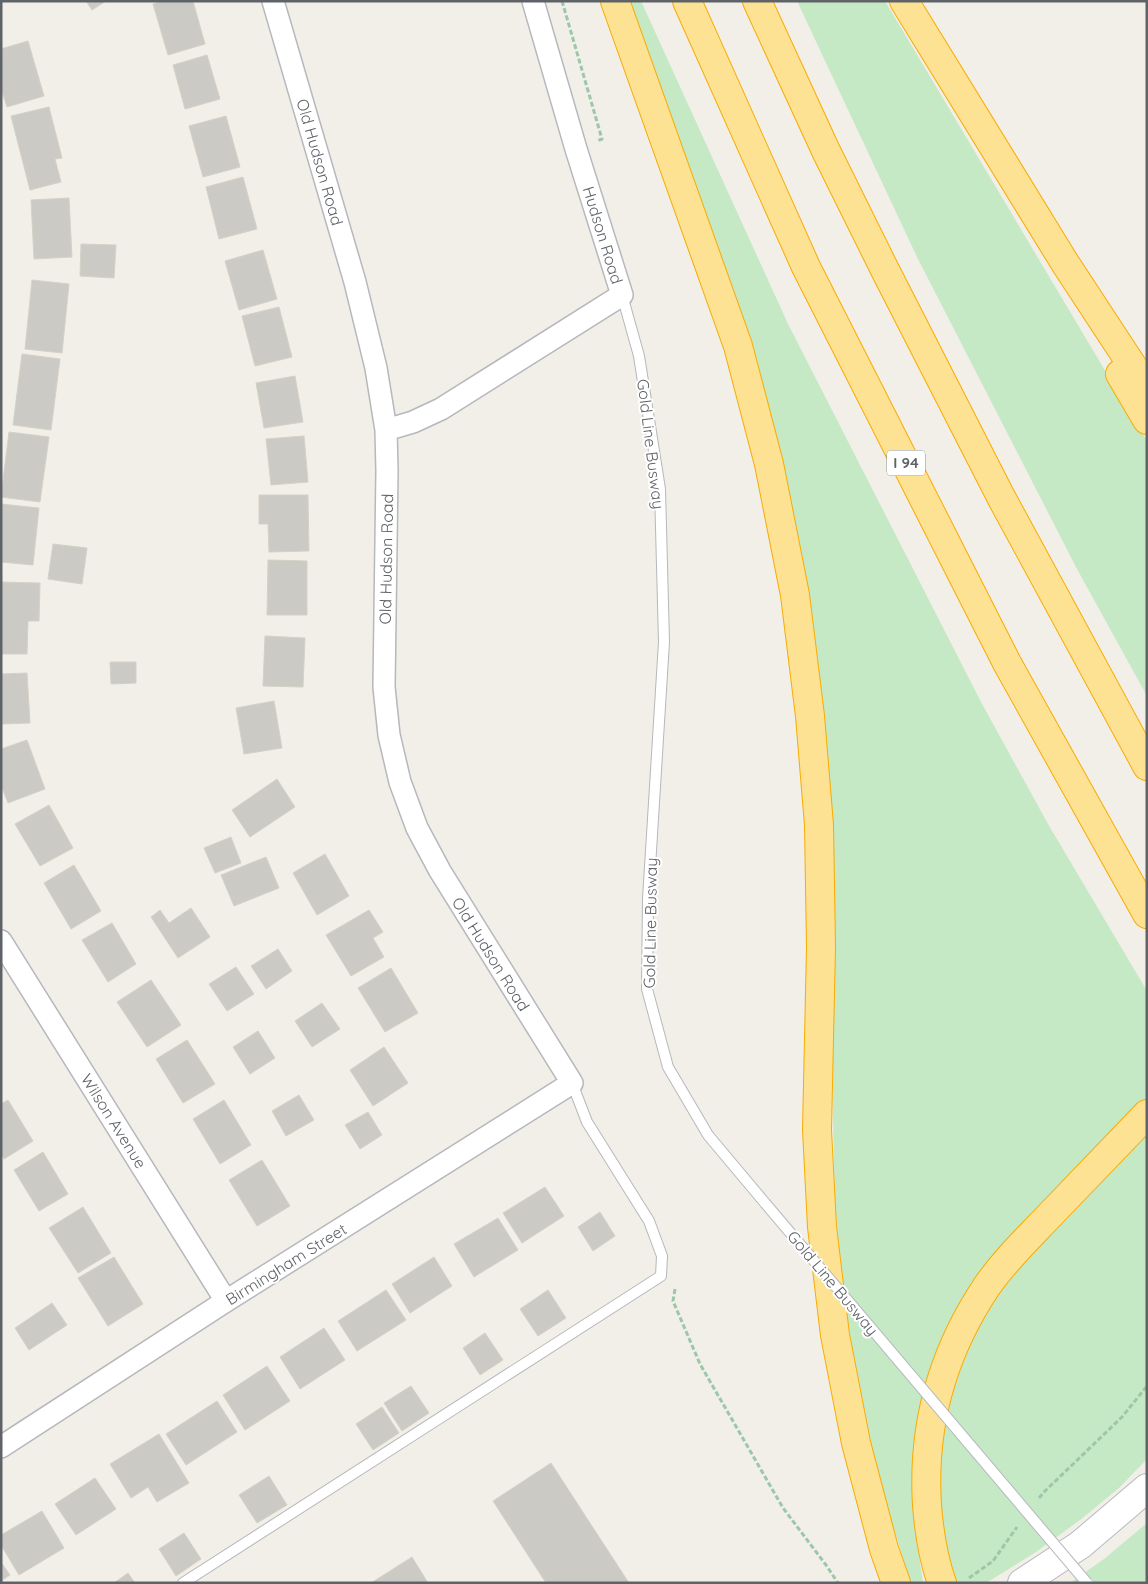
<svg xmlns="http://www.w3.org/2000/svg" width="1148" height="1584" viewBox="0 0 1148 1584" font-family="Quicksand,sans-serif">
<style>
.green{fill:#c5e8c5}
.building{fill:#cccac5;stroke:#d6d1c6}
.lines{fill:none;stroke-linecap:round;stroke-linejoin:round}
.lane-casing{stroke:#b5b8bc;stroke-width:12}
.street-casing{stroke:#b5b8bc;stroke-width:24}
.secondary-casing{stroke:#b6babf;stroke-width:30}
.highway-casing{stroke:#f9ab00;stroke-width:30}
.path{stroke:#9cc7a9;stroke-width:3;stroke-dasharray:5 2.5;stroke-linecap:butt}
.lane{stroke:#fff;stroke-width:10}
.street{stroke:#fff;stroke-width:21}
.secondary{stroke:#fff;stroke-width:28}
.highway{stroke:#fde293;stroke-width:28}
.lane-bridge-casing{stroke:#b5b8bc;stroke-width:12;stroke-linecap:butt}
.lane-bridge{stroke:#fff;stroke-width:10}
.labels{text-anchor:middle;stroke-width:4;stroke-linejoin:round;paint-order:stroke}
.shield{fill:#fff;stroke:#8f9295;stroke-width:1}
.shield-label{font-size:15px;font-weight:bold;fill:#5f6368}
.street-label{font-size:16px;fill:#5f6368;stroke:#fff}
</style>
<rect width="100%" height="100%" fill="#f1efe8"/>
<path class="green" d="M623,1H641L788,324L981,702L1048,824L1147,991V1097L1007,1242L913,1468V1514L923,1583H911L880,1485L866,1430L847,1327L835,1207L831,1028L800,578Z
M797,1H885L1147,441V696L1077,569L917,257Z
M1147,1130V1459L1119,1488L1080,1520L1036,1552L986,1583H952L935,1524V1445L963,1346L992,1301L1034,1246Z
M1147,1523V1583H1070L1104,1559Z"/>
<path class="building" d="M86,1H106L92,10Z
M162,1H193L205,44L168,55L153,4Z
M28,41L44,96L7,107L1,88V49Z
M207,55L220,99L185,109L173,65Z
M49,107L62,158L55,159L61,182L30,190L11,116Z
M226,116L240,167L203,177L189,126Z
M243,177L257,229L219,239L206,187Z
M69,198L72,257L34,259L31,200Z
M81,244L116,245L114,278L80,276Z
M263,250L277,299L239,310L225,261Z
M32,280L69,284L62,353L25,349Z
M279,307L292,357L255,366L242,316Z
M22,354L60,359L51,430L13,425Z
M295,376L303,422L264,428L256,383Z
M9,432L49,437L40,502L1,497Z
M304,436L308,482L271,485L266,439Z
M259,495H308L309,551L269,552L268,524H259Z
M1,504L39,508L33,565L1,562Z
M53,544L87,548L82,584L48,579Z
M268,560L307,561V615H267Z
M1,582L40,583L39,621H28L27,654H1Z
M265,636L305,638L303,687L263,686Z
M110,662H136V683L111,684Z
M27,673L30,723L1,724V674Z
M274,701L282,748L244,754L236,708Z
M27,740L45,789L8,803L1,785V749Z
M277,779L295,807L250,837L232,810Z
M49,805L73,848L40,866L15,824Z
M231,837L241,863L215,873L204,848Z
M325,854L349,896L317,915L293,873Z
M266,857L279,888L234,906L221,875Z
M74,865L101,911L71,929L44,883Z
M191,908L210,937L178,958L151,917L160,910L169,923Z
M369,910L383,932L373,938L384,957L351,976L326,935Z
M112,923L136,964L108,982L82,940Z
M278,949L292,971L266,989L251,966Z
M236,967L254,994L227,1011L209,984Z
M391,968L418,1013L385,1032L358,988Z
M151,980L181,1025L147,1047L117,1002Z
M322,1003L340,1029L312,1047L295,1021Z
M258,1031L275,1058L250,1074L233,1047Z
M187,1040L215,1084L183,1103L156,1059Z
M384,1047L408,1083L373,1106L350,1070Z
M299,1095L314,1120L286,1136L272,1111Z
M8,1100L33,1141L4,1159L1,1154V1104Z
M224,1100L251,1145L220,1164L193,1119Z
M368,1112L382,1135L360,1149L345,1125Z
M43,1152L68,1194L39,1211L14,1170Z
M262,1160L290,1206L257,1226L229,1180Z
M545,1187L564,1216L522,1243L503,1213Z
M83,1207L111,1253L78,1273L49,1228Z
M600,1212L615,1236L593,1251L578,1227Z
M498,1218L518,1250L474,1277L454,1244Z
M114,1257L143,1304L108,1326L78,1278Z
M434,1257L452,1286L410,1313L392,1284Z
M386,1290L406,1320L357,1351L338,1321Z
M548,1290L566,1318L538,1336L520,1309Z
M52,1303L67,1325L29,1350L15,1328Z
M324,1328L345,1360L300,1389L280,1357Z
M485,1333L503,1360L480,1375L463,1348Z
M267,1366L290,1401L245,1430L223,1395Z
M411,1386L429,1413L402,1431L384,1403Z
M217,1401L237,1432L186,1465L166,1434Z
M382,1407L399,1433L373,1450L356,1424Z
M159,1434L189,1483L157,1502L148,1487L131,1498L110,1464Z
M551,1463L629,1583H546L493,1501Z
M269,1476L287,1505L257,1523L239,1495Z
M95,1478L116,1509L76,1535L55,1504Z
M42,1511L64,1548L19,1575L1,1545V1535Z
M184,1533L201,1559L176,1576L159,1549Z
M412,1557L428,1583H371Z
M1,1562L10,1575L1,1581Z
M128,1573L135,1583H114Z"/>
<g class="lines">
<defs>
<path id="lane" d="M622,295L639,356L660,489L664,642L648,899L647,989L668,1067L708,1135L765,1203
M183,1583L661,1276L662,1256L649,1221L587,1122L572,1083"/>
<path id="street" d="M386,430L413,422L441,409L622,295L576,149L533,1
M1,941L226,1301
M1,1447L226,1301L572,1083L440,871L417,828L400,782L389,735L384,687L387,471L386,430L376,368L355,282L273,1"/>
<path id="secondary" d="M1022,1583L1080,1545L1147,1488"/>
<path id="highway" d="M615,1L738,346L769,464L795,595L810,716L819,825L821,947L817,1130L822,1227L835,1335L856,1443L884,1549L896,1583
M687,1L806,267L1007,663L1147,914
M757,1L826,151L885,270L1001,497L1147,766
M904,1L1065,263L1147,388
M1120,374L1147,420
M942,1583C933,1558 929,1531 927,1505C922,1425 942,1353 987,1286C1005,1260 1028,1238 1050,1215C1082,1182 1114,1148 1147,1114"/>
</defs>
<use href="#lane" class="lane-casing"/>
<use href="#street" class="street-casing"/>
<use href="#secondary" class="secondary-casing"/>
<use href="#highway" class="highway-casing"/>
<path class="path" d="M562,1L602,139L597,141
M675,1289L673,1301L700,1364L783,1508L826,1565L838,1583
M1039,1498L1045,1491L1122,1417L1147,1386
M969,1578L993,1561L1017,1527"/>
<use href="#lane" class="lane"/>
<use href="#street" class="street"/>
<use href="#secondary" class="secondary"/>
<use href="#highway" class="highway"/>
<defs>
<path id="lane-bridge" d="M765,1203L1087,1583"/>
</defs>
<use href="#lane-bridge" class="lane-bridge-casing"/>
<use href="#lane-bridge" class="lane-bridge"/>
</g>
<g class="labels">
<rect class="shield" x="887" y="450.5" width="38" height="25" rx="4"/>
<g class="shield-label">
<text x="906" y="468">I 94</text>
</g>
<g class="street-label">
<text transform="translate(320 162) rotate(74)" y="6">Old Hudson Road</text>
<text transform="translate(603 235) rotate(73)" y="6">Hudson Road</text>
<text transform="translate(651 444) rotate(83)" y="6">Gold Line Busway</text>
<text transform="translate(386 559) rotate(-89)" y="6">Old Hudson Road</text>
<text transform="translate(650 923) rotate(-89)" y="6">Gold Line Busway</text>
<text transform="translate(491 954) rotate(58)" y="6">Old Hudson Road</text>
<text transform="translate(114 1121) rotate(58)" y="6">Wilson Avenue</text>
<text transform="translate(286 1264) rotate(-32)" y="6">Birmingham Street</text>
<text transform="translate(833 1283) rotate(50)" y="6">Gold Line Busway</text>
</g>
</g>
<rect width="1148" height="1584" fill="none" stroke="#5f6368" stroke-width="5"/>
</svg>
